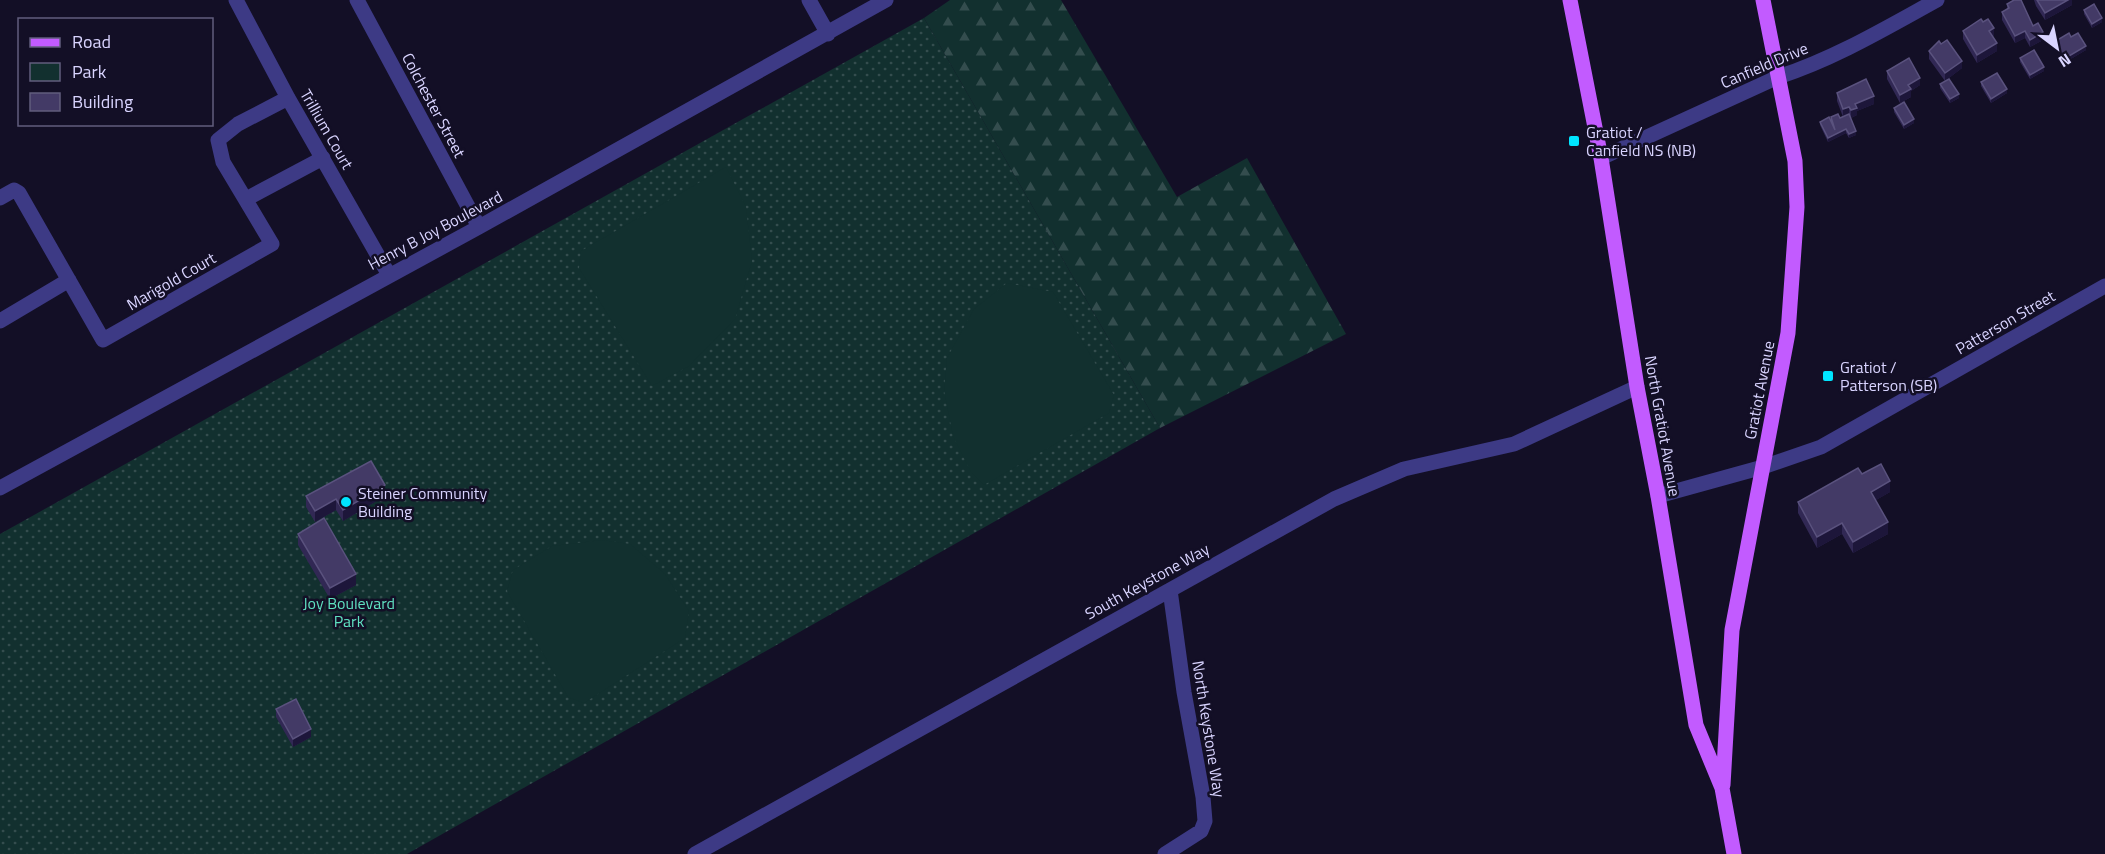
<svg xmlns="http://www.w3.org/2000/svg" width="2105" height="854" viewBox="0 0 2105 854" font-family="'Titillium Web',sans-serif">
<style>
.green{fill:url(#green-dots)}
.forest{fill:url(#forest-firs)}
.pitch{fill:#12302f}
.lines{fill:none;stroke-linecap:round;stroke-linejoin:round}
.street{stroke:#3d3a85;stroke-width:15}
.primary{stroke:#c25bff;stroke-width:15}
.wall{fill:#312854}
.shaded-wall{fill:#1d163a}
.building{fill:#433a66;stroke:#5a527e;stroke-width:1.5}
.poi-dot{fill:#00e5ff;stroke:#130f26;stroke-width:2}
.labels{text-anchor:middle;stroke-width:5;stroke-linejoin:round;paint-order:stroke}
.street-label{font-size:16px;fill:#d9d4ff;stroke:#130f26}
.poi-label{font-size:16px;fill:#d9d4ff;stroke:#130f26;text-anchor:start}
.park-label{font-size:16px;fill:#5fe0c0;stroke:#130f26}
</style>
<defs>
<pattern id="green-dots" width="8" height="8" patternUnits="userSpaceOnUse" patternTransform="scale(1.5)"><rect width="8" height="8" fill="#12302f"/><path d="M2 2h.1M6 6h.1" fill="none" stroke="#344d4e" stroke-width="1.8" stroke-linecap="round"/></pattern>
<pattern id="forest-firs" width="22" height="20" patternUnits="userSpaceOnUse" patternTransform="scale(1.5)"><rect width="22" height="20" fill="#12302f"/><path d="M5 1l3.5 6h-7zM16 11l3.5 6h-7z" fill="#344d4e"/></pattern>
</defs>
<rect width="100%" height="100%" fill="#130f26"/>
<path class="green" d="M924,18L1160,428L407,854H0V534Z"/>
<path class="forest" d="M950,0H1061L1177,197L1247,158L1346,334L1160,428L924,18Z"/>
<path class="pitch" d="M726,167L746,207L752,261L735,319L689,366L652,386L579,268L581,251Z
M1007,283L1053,292L1114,395L1109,413L984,485L971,472L953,436L944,390L947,358L974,309Z
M602,540L630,544L665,574L689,611L685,638L584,703L568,697L507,591L513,570L552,546Z"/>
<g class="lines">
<path class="street" d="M236,0L288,98L389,275
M357,0L479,227
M809,0L828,34
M1601,158L1778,77C1834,59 1886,28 1937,0
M0,198L14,190L19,193L103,340L272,244L223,162L218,140L238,124L288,98
M246,199L323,158
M0,321L69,280
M0,488L479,227L886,0
M1658,496L1763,467L1821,447L2105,286
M695,854L1334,499L1404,469L1514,444L1637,387
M1165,854L1201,831L1205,821L1203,797L1184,692L1170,590"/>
<path class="primary" d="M1570,0L1601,158L1637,387L1658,496L1696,725L1722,788L1734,854
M1723,785L1732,630L1788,333L1797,207L1795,161L1763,0"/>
</g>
<path class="wall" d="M2034,0H2072V5L2045,20L2036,6Z
M2007,4L2033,26L2043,40L2030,47L2025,38L2015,43L2002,20V12L2007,9Z
M2084,10L2102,22L2092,28L2084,14Z
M1983,22L1994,36H1993L1997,51L1977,63L1963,39V31Z
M2071,37L2086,50L2064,63L2054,46V42Z
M1929,51L1962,68L1945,81L1929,59Z
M2020,58L2044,71L2030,79L2020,62Z
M1887,71L1920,85L1911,91V97L1900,103L1887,79Z
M1981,82L2007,93L1991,103L1981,86Z
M1940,84L1959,98L1950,103L1940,88Z
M1837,93L1874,104L1857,111V115L1851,118L1856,135L1849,138L1846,133L1828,142L1820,125V122L1831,121V117L1840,118L1843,117L1837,101Z
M1894,108L1914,123L1904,129L1894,112Z
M1862,474L1890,492L1876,500L1888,534L1853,553L1842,534L1817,548L1798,513V502Z
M306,496H385L343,521L336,510L315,522L306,507Z
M298,534L356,585L330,599L298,545Z
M276,709L311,737L293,747L276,717Z"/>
<path class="shaded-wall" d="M2068,0H2072V5L2045,20V13Z
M2102,18V22L2092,28V24Z
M1994,28V36L1989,38V31Z
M2025,31V38L2015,43V36Z
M2043,32V40L2030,47V40Z
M1997,43V51L1977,63V55Z
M2086,46V50L2064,63V59Z
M1962,61V68L1945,81V73Z
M2044,67V71L2030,79V75Z
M1920,78V85L1911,91V97L1900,103V95L1908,85Z
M2007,89V93L1991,103V99Z
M1959,94V98L1950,103V99Z
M1874,96V104L1857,111V115L1851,118V110L1855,104Z
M1849,107V114L1843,117V109Z
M1914,119V123L1904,129V125Z
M1846,129V133L1828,142V138Z
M1856,131V135L1849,138V134Z
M1890,481V492L1871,503V492Z
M385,485V496L343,521V510Z
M336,499V510L315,522V511Z
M1888,522V534L1853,553V542Z
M1842,523V534L1817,548V537Z
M356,574V585L330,599V588Z
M311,729V737L293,747V739Z"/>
<path class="building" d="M2014,0H2021L2033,26L2038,23L2043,32L2030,40L2025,31L2015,36L2002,12L2009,8L2007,4Z
M2037,0H2068L2045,13Z
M2094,4L2102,18L2092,24L2084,10Z
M1981,19L1983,22L1988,19L1994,28L1989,31L1997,43L1977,55L1963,31Z
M2069,33L2071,37L2078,33L2086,46L2064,59L2054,42Z
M1947,40L1962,61L1945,73L1929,51L1939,41L1941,44Z
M2034,50L2044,67L2030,75L2020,58Z
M1909,58L1920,78L1908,85L1911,89L1900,95L1887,71Z
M1997,73L2007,89L1991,99L1981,82Z
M1866,79L1874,96L1855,104L1857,108L1851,110L1849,107L1843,109L1837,93Z
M1949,79L1959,94L1950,99L1940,84Z
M1904,102L1914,119L1904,125L1894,108Z
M1838,114L1840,118L1849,114L1856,131L1849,134L1846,129L1828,138L1820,122L1829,117L1835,130L1831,117Z
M371,461L385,485L343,510L336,499L315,511L306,496Z
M1881,464L1890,481L1871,492L1888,522L1853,542L1842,523L1817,537L1798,502L1858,468L1862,474Z
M324,518L356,574L330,588L298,534Z
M296,699L311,729L293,739L276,709Z"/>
<g class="poi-dot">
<rect x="1568" y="135" width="12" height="12" rx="3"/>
<rect x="1822" y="370" width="12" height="12" rx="3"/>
<circle cx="346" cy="502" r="6"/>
</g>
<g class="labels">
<g class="street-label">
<text transform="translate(1764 65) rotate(-23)" y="6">Canfield Drive</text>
<text transform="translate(434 105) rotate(62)" y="6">Colchester Street</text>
<text transform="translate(327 129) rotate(60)" y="6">Trillium Court</text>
<text transform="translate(435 230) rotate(-28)" y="6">Henry B Joy Boulevard</text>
<text transform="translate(171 281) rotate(-30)" y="6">Marigold Court</text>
<text transform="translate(2005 322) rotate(-30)" y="6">Patterson Street</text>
<text transform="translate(1759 390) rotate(-79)" y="6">Gratiot Avenue</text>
<text transform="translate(1663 426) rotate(80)" y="6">North Gratiot Avenue</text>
<text transform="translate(1147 581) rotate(-29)" y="6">South Keystone Way</text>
<text transform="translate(1209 729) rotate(81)" y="6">North Keystone Way</text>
</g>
<g class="poi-label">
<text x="1586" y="138">Gratiot /<tspan x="1586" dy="18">Canfield NS (NB)</tspan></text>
<text x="1840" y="373">Gratiot /<tspan x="1840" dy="18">Patterson (SB)</tspan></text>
<text x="358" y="499">Steiner Community<tspan x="358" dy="18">Building</tspan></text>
</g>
<g class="park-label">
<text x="349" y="609">Joy Boulevard<tspan x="349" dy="18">Park</tspan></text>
</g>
</g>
<rect x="18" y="18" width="195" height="108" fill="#130f26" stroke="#625e7d" stroke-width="1.5"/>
<rect x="30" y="38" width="30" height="9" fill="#c25bff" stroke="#625e7d" stroke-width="1.5"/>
<text x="72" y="48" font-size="18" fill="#d9d4ff">Road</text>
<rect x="30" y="63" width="30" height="18" fill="#12302f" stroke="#625e7d" stroke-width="1.5"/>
<text x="72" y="78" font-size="18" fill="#d9d4ff">Park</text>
<rect x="30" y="93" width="30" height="18" fill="#433a66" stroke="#625e7d" stroke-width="1.5"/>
<text x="72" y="108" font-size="18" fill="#d9d4ff">Building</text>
<g transform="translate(2057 48) rotate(148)" stroke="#130f26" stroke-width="4.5" paint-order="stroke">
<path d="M0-4.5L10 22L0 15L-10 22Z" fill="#d9d4ff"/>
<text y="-9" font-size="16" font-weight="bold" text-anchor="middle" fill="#d9d4ff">N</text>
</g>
</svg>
